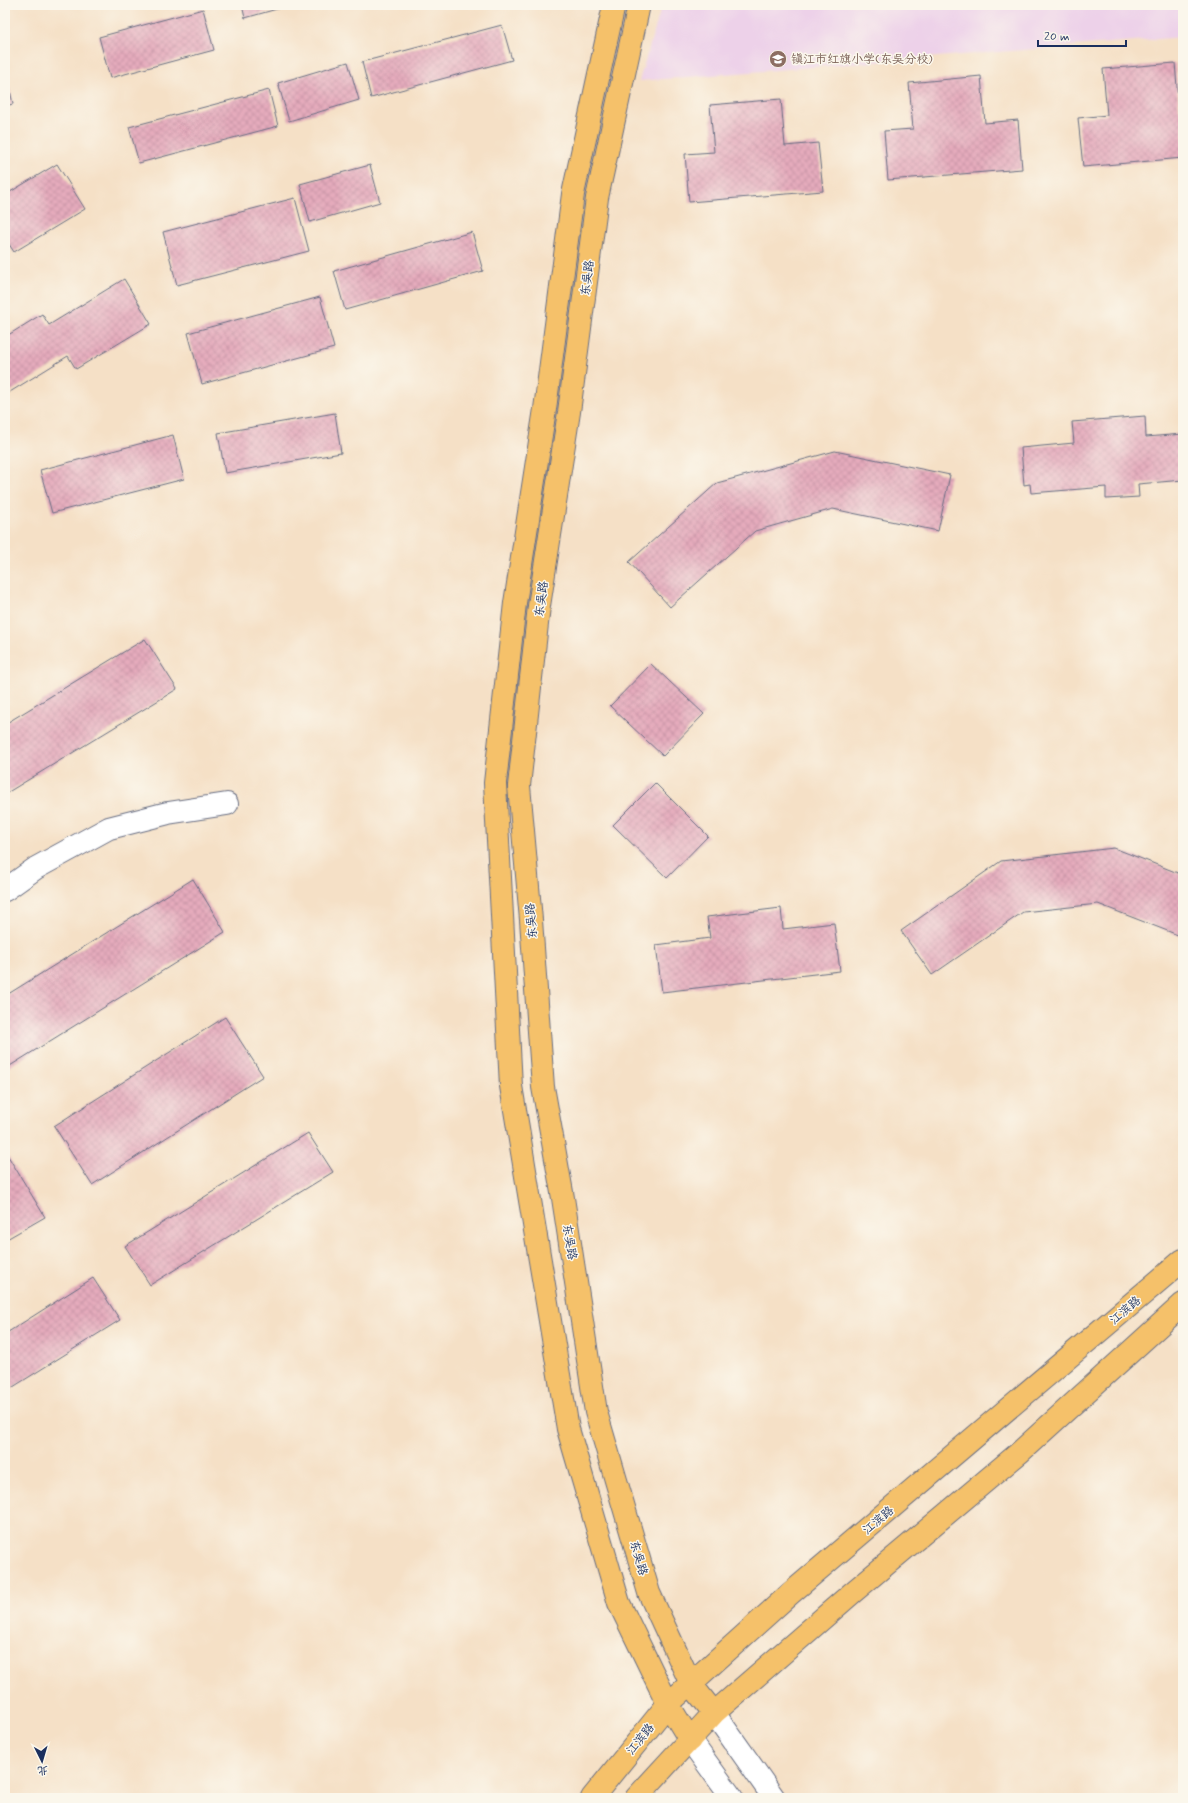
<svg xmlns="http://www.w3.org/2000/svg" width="1188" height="1803" viewBox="0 0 1188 1803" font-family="Mynerve,'LXGW WenKai TC',sans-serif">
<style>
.built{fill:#edd1e9}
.building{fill:url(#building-cross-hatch)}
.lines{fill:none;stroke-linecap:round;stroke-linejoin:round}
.minor-casing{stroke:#676d82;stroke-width:24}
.major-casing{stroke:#676d82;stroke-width:24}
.minor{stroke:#fff;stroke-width:22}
.major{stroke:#f5c16b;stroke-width:22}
.labels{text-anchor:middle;stroke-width:3;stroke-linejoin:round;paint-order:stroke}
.education-label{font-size:12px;fill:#785e54;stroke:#fbf7ec;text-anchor:start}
.street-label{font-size:12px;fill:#1b2f5e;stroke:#fbf7ec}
</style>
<defs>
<pattern id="building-cross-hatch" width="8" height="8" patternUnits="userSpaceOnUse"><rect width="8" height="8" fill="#e5abbc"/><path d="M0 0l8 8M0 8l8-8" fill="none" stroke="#c493a4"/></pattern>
</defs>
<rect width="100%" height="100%" fill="#fbf7ec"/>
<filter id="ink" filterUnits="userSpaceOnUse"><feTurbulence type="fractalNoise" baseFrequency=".025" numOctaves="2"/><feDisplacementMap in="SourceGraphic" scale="8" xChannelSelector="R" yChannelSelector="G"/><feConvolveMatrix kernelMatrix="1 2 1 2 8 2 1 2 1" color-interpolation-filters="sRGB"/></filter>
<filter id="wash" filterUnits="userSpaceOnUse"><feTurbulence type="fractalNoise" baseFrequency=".012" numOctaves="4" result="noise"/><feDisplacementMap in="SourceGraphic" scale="16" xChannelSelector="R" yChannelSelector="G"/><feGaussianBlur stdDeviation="0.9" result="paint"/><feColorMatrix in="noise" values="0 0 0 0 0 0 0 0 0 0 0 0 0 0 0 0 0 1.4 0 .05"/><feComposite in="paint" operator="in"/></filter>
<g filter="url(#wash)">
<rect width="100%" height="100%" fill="#f5e0c6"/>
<path class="built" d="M662,5H1183V37L639,81Z"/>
<g id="blocks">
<path class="building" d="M242,5H291L245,18Z
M203,9L214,50L110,78L99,37Z
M502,25L512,60L371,98L362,62Z
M348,62L359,100L289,121L278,83Z
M1175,63L1179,110L1183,109V158L1083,167L1078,118L1107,115L1103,69Z
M6,72L13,104L5,106V73Z
M981,76L985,123L1018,120L1022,169L888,180L884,131L913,129L909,83Z
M269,90L278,126L139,163L129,127Z
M781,99L785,146L818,143L823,191L689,202L685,154L714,152L710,105Z
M57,164L85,209L14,252L5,238V195Z
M370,165L380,202L310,222L300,184Z
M295,198L309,251L177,285L163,232Z
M472,232L483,271L345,310L334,271Z
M124,279L151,324L76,369L68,356L5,395V337L42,314L49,325Z
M320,297L334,348L202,384L188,333Z
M335,413L341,453L225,473L218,433Z
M1145,416L1146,437L1183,434V480L1138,484L1139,497L1106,499V487L1031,493L1030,484L1024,485L1021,448L1074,443L1072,422Z
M173,435L184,479L52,513L40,470Z
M835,451L950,475L938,531L833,509L755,531L670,607L629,562L717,483Z
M145,639L177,689L5,794V724Z
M651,664L704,714L663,756L610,706Z
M655,783L708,836L667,878L613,825Z
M1114,848L1183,875V937L1098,904L1023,912L932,975L901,931L1001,861Z
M193,879L225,932L5,1069V996Z
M781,908L783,929L834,923L840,971L662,992L656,945L710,938L707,917Z
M225,1017L263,1076L92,1185L54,1126Z
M308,1133L333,1172L150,1285L125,1246Z
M8,1156L45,1217L5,1240V1158Z
M93,1278L120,1320L5,1392V1334Z"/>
</g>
</g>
<g filter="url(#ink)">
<use href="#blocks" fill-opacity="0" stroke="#676d82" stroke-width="1"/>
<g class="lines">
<defs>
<path id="minor" d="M5,890L36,868L109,828L168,813L227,804
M714,1713L774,1798
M690,1740L732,1798"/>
<path id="major" d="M614,5L573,194L545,409L515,603L495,783L511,1086L568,1429L619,1603L668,1704L690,1740
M639,5L597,198L569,412L539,606L519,786L531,920L543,1087L563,1198L596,1412L649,1593L691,1684L714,1713
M592,1798L668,1704L791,1593L1183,1260
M636,1798L714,1713L852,1593L1019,1453L1183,1304"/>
</defs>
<use href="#minor" class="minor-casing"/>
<use href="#major" class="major-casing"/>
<use href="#minor" class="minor"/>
<use href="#major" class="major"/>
</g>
</g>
<defs>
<symbol id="school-disc" viewBox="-11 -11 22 22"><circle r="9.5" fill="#8d6e63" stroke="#fbf7ec"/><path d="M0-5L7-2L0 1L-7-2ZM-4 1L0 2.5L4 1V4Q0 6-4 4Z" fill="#fff"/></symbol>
</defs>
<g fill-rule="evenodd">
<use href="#school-disc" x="768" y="49" width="20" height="20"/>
</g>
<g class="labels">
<g class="education-label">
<text x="791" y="63">镇江市红旗小学(东吴分校)</text>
</g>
<g class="street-label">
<text transform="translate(587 278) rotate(-83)" y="4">东吴路</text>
<text transform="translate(541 599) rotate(-82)" y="4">东吴路</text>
<text transform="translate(531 921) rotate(-95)" y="4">东吴路</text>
<text transform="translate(570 1242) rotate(81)" y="4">东吴路</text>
<text transform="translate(1125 1310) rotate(-40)" y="4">江滨路</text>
<text transform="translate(878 1520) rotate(-40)" y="4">江滨路</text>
<text transform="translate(639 1558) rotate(74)" y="4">东吴路</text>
<text transform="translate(640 1739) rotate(-51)" y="4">江滨路</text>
</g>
</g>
<rect width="1188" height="1803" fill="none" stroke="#fbf7ec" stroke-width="20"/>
<g transform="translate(42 1761) rotate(175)" stroke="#fbf7ec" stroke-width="3" paint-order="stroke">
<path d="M0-3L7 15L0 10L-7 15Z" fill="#1b2f5e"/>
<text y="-6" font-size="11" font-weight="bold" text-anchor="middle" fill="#1b2f5e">北</text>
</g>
<path d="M1038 40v6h88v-6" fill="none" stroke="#1b2f5e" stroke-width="2"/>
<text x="1044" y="40" font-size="12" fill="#1b2f5e" stroke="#fbf7ec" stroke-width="3" paint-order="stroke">20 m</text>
</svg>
